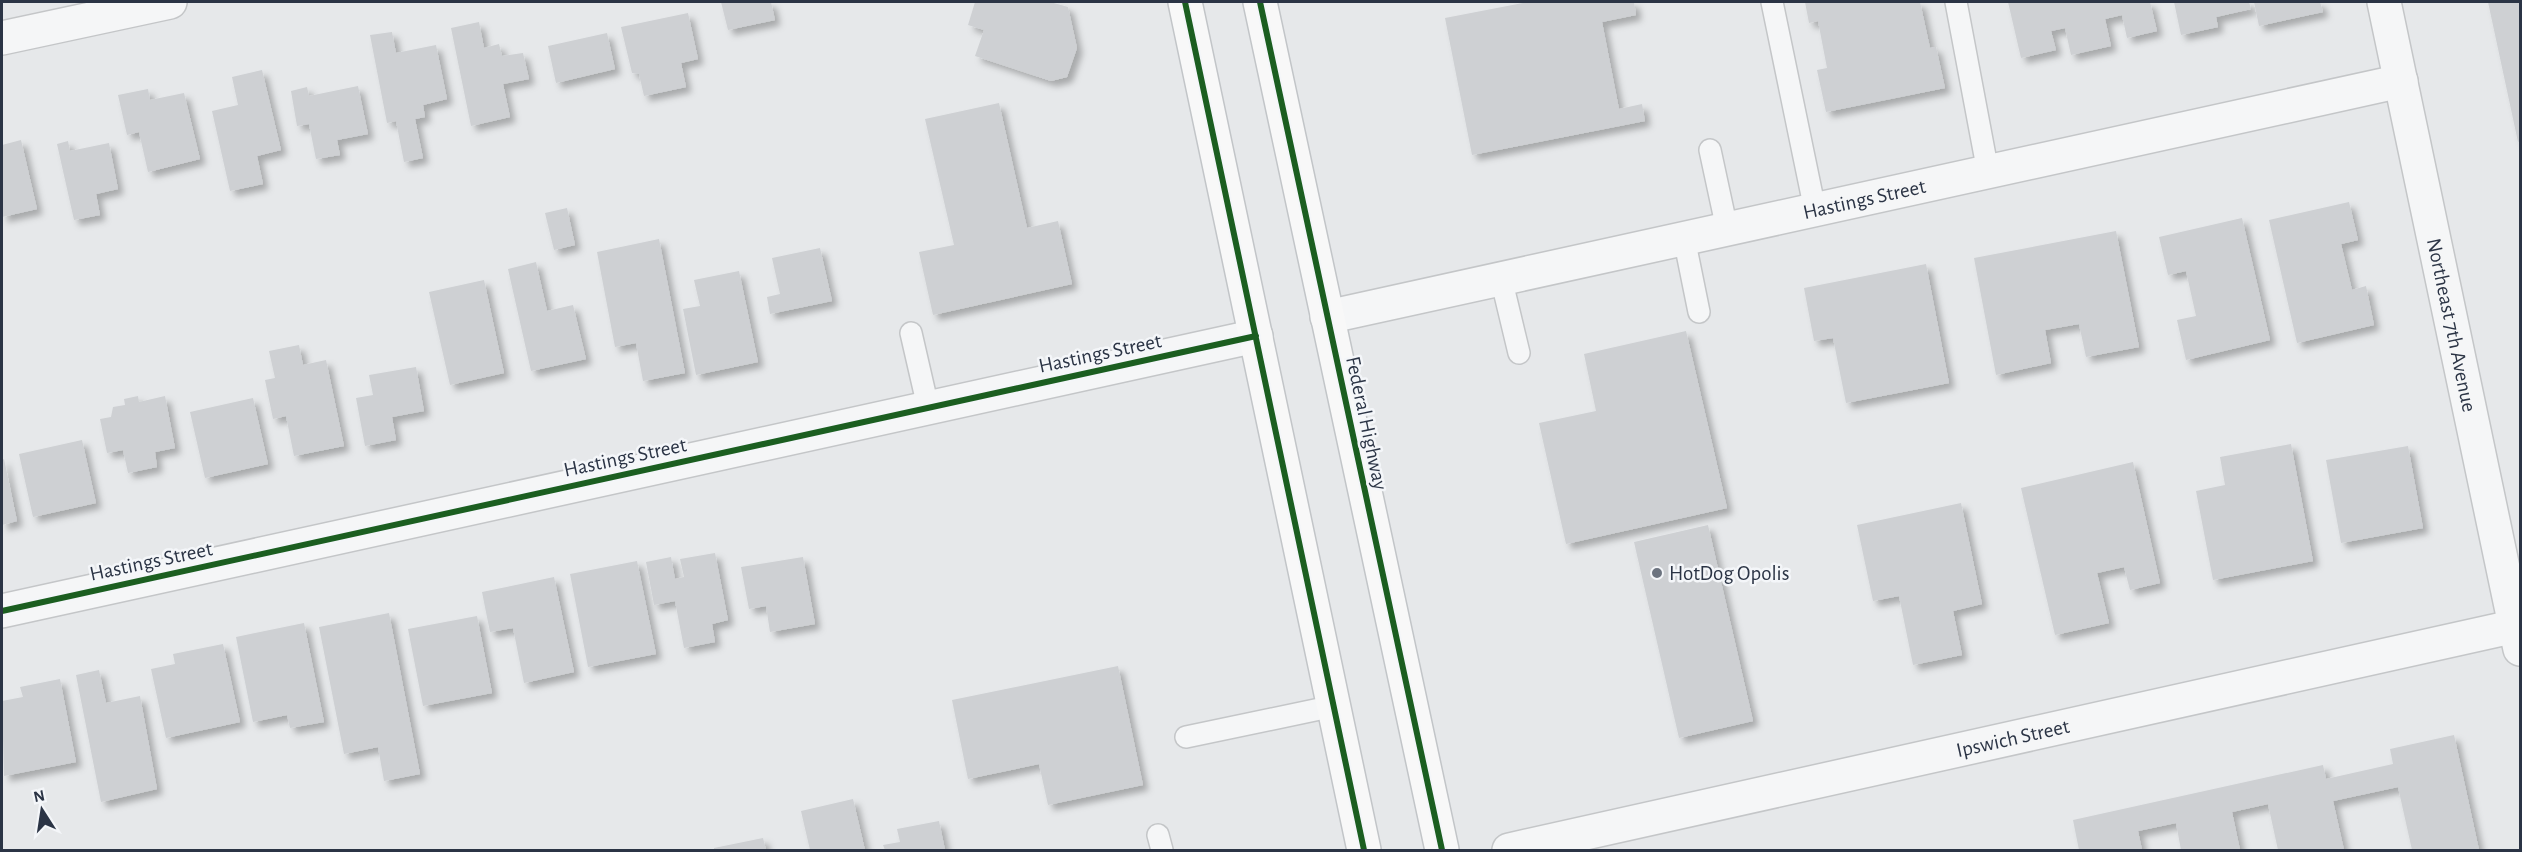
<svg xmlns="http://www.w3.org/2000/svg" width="2522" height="852" viewBox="0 0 2522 852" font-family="'Alegreya Sans',sans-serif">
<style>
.building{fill:#ced0d3;filter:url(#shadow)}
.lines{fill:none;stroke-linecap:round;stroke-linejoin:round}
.lane-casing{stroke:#c4c6c8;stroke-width:24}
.street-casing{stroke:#c4c6c8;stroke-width:36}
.primary-casing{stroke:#c2c5c8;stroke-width:36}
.lane{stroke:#f5f6f7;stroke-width:21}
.street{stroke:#f5f6f7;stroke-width:33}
.primary{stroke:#f8f8f8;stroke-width:33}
.cycleway-casing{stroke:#f4f6f9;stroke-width:10}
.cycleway{stroke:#1b5e20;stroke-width:6}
.poi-dot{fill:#6c737f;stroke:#f4f6f9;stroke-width:2}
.labels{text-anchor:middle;stroke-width:5;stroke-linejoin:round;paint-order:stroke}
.street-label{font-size:21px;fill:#2b3445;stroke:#f4f6f9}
.poi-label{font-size:21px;fill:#2b3445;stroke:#f4f6f9;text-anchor:start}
</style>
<defs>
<filter id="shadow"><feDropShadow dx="5.5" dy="5.5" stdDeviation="3" flood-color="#0004"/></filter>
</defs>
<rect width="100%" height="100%" fill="#e6e8ea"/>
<path class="building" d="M721,2H771L775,20L728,30Z
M975,2H1050L1068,7L1077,48L1067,77L1051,81L975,56L984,30L968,25Z
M1528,2H1634L1636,15L1602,22L1619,109L1642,104L1645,121L1472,155L1445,18Z
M1805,2H1920L1930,48L1936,47L1945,88L1826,112L1817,70L1827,68L1818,21L1809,23Z
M2008,2H2150L2157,31L2127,38L2122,15L2105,19L2111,46L2071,55L2065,28L2051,31L2056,50L2021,58Z
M2174,2H2249L2251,9L2216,17L2218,27L2181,35Z
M2254,2H2320L2323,12L2259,26Z
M2488,2H2520V141L2518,142Z
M688,13L698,59L681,63L686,87L644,96L639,74L632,73L621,27Z
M479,22L484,48L499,44L502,56L523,53L529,79L503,84L510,117L471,126L451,28Z
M392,32L396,53L436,45L447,99L423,105L425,117L415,119L423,158L404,162L396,121L387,123L370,35Z
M607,33L615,69L556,83L548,46Z
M262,70L281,150L257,156L263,184L230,191L212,111L238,105L232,77Z
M358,86L368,134L337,140L340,155L316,159L309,124L297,126L291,91L307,87L309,96Z
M148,89L150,100L184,93L200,159L148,172L139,132L127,135L118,95Z
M999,103L1027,228L1058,221L1072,284L933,315L919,252L954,245L925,119Z
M21,140L37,209L2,217V145Z
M68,141L70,151L109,143L118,189L96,194L100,215L74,220L57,144Z
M2349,202L2358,240L2341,244L2352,290L2366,286L2374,325L2297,343L2269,220Z
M567,208L575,245L554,250L545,213Z
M2242,218L2270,340L2186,360L2177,320L2196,316L2186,271L2168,275L2159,237Z
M2116,231L2139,347L2086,357L2079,324L2045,330L2051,363L1996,375L1974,258Z
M659,239L685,373L643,381L636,343L615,347L597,252Z
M820,248L832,301L770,314L767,297L780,294L772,258Z
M536,262L547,311L573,305L586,359L531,371L508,269Z
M1926,264L1949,383L1846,403L1833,338L1814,341L1804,288Z
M739,271L758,362L696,375L683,309L700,306L694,280Z
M484,280L504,373L450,385L429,292Z
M1686,331L1727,508L1566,544L1539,423L1596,411L1584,354Z
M299,345L303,365L326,360L344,446L294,456L286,416L273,419L265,380L275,378L269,351Z
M416,367L424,411L392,417L396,440L365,446L356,398L373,395L369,375Z
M138,396L139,402L165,396L175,448L155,452L157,467L128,473L123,450L107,453L100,419L111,417L113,407L125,405L124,399Z
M253,398L268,464L205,478L190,412Z
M82,440L96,503L33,517L19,454Z
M2291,444L2313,561L2213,580L2196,491L2225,485L2220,457Z
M2408,446L2423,528L2341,543L2326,460Z
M4,459L17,521L2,525V460Z
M2133,462L2160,583L2130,590L2124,567L2097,573L2109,623L2055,635L2021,488Z
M1961,503L1982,604L1953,611L1962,655L1913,665L1899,596L1873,601L1857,525Z
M1708,525L1753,721L1679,738L1634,542Z
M715,553L728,620L712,624L715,642L684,648L675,601L654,605L646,562L671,557L675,579L684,577L680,559Z
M803,557L815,624L770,632L766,606L749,609L741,567Z
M637,561L656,654L588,667L570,574Z
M554,577L574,672L524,683L513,628L490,632L482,592Z
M389,613L420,774L384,781L378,747L344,754L319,627Z
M477,616L492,693L423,706L408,629Z
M304,623L324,722L290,728L287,715L253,722L236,637Z
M223,644L240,722L166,738L151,669L175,664L173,654Z
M1118,666L1143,785L1048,805L1039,764L968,779L952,700Z
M99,670L106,703L140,696L157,789L101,802L76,675Z
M60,679L76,762L4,776L2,701L23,697L20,687Z
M2454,735L2479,850H2412L2398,787L2333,801L2344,850H2278L2268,804L2232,812L2240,850H2181L2176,823L2138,831L2142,850H2079L2073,820L2323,765L2326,779L2393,764L2390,749Z
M853,799L865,850H810L801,811Z
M939,821L945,850H885L883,845L900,842L897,829Z
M763,838L766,850H714V848Z"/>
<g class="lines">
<defs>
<path id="lane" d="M1772,2L1815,210
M1956,2L1988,172
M1710,150L1727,229
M1684,238L1699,312
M1501,278L1519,353
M911,333L928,407
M1186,737L1334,706
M1158,835L1162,850"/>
<g id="street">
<path id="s1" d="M2384,2L2520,649"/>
<path d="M2,38L170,2"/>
<path id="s2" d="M1327,317L2401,81"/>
<path d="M2,611L1256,336"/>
<path id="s3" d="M1509,850L2516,626"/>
</g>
<path id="primary" d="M1185,2L1364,850
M1260,2L1442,850"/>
</defs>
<use href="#lane" class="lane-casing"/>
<use href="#street" class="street-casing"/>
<use href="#primary" class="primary-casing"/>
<use href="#lane" class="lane"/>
<use href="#street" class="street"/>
<use href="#primary" class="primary"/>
<defs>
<path id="cycleway" d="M1185,2L1364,850
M1260,2L1442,850
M2,611L1256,336"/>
</defs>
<use href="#cycleway" class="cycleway-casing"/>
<use href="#cycleway" class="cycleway"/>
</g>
<circle class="poi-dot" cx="1657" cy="573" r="6"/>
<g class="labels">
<g class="street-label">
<text dy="7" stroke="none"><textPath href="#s2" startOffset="550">Hastings Street</textPath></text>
<text dy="7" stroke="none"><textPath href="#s1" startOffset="330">Northeast 7th Avenue</textPath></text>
<text transform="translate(1100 353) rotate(-12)" y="7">Hastings Street</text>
<text transform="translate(1367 423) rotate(78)" y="7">Federal Highway</text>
<text transform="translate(625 457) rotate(-12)" y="7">Hastings Street</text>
<text transform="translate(151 561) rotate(-12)" y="7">Hastings Street</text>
<text dy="7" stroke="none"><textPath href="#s3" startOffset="516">Ipswich Street</textPath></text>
</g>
<g class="poi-label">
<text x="1669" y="580">HotDog Opolis</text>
</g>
</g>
<rect width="2522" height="852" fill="none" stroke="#2b3445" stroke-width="6"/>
<g transform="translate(42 810) rotate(348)" stroke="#f4f6f9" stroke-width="4.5" paint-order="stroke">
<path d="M0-4.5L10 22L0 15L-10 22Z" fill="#2b3445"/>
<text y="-9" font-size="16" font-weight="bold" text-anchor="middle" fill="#2b3445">N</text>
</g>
</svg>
